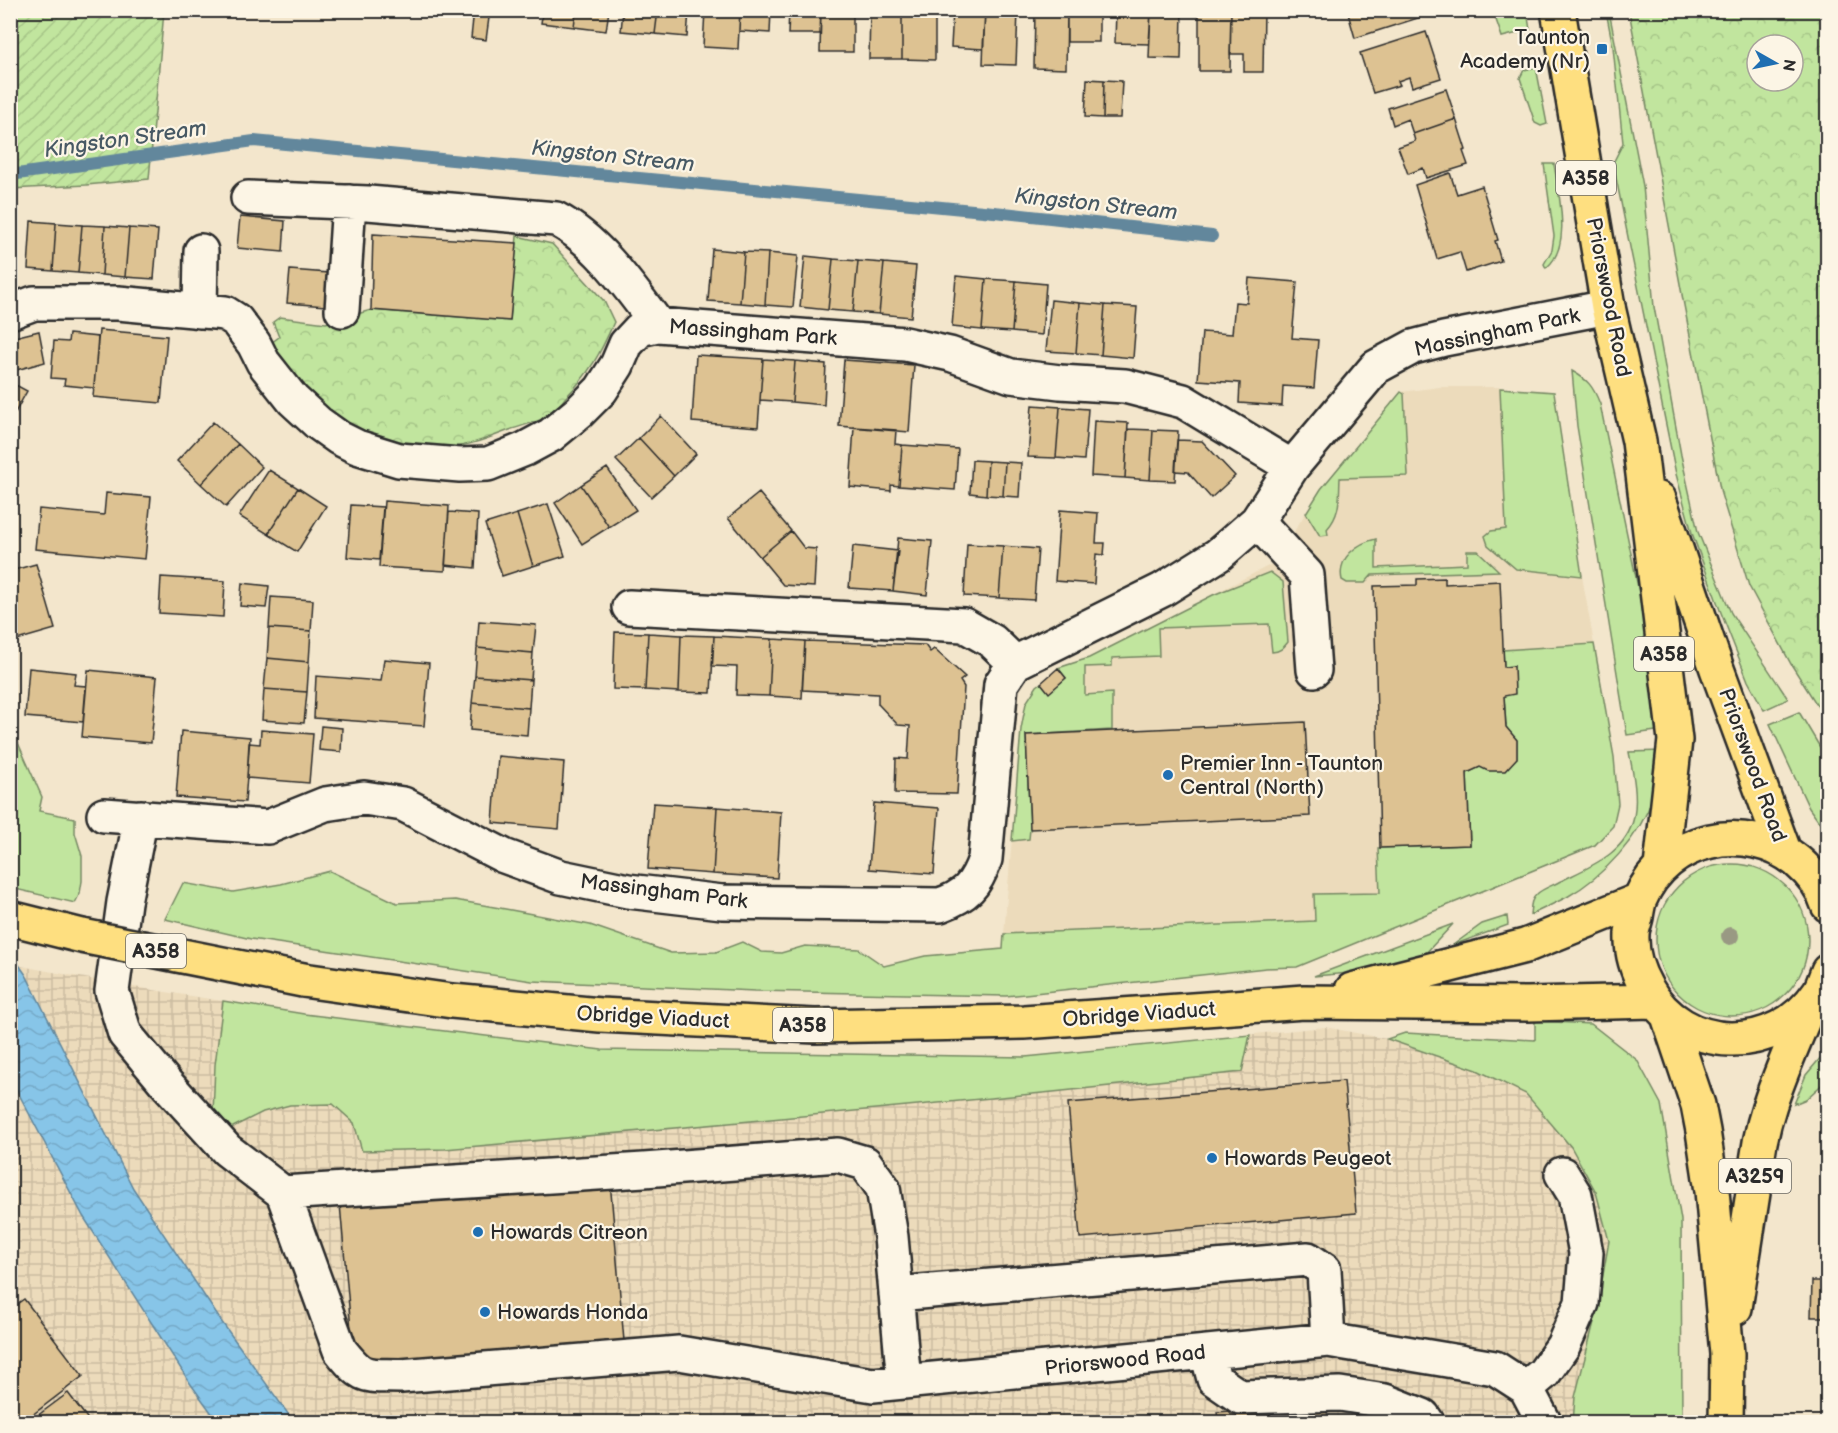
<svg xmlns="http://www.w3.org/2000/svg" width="1838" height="1433" viewBox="0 0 1838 1433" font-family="'Balsamiq Sans',sans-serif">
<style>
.built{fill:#ecdbbb}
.industrial{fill:url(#industrial-grid)}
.grass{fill:#c1e59e;stroke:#768864;stroke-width:1.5}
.park{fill:url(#park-crowns);stroke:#768864;stroke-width:1.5;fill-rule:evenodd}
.garden{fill:url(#garden-furrows);stroke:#768864;stroke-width:1.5}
.water{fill:url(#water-waves);stroke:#62879c;stroke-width:1.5}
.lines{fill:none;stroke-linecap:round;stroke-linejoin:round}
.stream{stroke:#62879c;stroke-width:12}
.building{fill:#ddc292;stroke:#2b2b2b;stroke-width:1.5}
.minor-casing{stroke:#2b2b2b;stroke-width:38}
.major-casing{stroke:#2b2b2b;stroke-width:38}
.minor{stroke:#fcf5e5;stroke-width:33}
.major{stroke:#fedf80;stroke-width:33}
.major-bridge-casing{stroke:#2b2b2b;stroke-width:38;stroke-linecap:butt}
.major-bridge{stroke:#fedf80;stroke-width:33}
.tree{fill:#999983}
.poi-dot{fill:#1f6fb2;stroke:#fcf5e5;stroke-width:2}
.labels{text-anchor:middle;stroke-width:4.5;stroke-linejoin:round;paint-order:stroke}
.shield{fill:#fcf5e5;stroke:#6a6863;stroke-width:1.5}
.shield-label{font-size:20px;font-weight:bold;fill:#2b2b2b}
.poi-label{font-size:21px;fill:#2b2b2b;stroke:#fcf5e5;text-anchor:start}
.street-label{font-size:21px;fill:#2b2b2b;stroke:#fcf5e5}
.water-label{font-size:22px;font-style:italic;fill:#475964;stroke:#fcf5e5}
</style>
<defs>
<pattern id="industrial-grid" width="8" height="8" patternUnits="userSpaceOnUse" patternTransform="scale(1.5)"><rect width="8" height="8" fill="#ecdbbb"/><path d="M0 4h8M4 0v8" fill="none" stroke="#cbbca1"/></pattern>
<pattern id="park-crowns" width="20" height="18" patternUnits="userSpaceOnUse" patternTransform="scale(1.5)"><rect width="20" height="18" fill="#c1e59e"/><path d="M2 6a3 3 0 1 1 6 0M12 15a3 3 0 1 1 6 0" fill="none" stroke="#a6c588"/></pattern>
<pattern id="garden-furrows" width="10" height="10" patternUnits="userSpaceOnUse" patternTransform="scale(1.5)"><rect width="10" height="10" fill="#c1e59e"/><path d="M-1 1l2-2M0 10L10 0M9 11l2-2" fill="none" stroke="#a6c588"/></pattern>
<pattern id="water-waves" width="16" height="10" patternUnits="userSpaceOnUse" patternTransform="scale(1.5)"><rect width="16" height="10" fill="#87c5e8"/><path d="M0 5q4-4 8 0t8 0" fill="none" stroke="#75a9c7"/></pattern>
</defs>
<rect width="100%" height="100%" fill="#f3e6cc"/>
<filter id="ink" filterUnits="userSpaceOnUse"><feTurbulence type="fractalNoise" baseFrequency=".0167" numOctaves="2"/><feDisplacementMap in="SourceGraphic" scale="12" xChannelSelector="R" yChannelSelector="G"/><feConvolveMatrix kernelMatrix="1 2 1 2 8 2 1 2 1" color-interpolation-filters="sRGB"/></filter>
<g filter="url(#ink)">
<path class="built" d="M1440,387H1495L1554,392L1582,576L1594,644L1597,771L1557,843L1386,893L1314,894L1315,921L1004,934L1021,729L1026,703L1037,686L1058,668L1089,658L1274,563L1321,489L1401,392Z"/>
<path class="industrial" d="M10,964L128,986L304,1014L602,1050L1025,1057L1325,1027L1387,1039L1477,1070L1526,1094L1571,1147L1596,1192L1609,1241L1596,1314L1575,1397L1573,1422H11Z"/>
<path class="grass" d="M1493,11H1527L1530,30L1502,37Z
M1606,11H1609L1643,186L1654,307L1681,455L1698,532L1731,613L1788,699L1764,710L1748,681L1720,610L1692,533L1676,474L1613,163L1623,143L1613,47Z
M1536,67L1547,124L1541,126L1535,123L1520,78L1524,70Z
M1554,164C1558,192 1573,247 1546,268L1544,264L1552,250L1554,236L1544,164Z
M1572,371C1588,380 1593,386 1600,404L1662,703L1663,730L1627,735L1577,426Z
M1500,388L1554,392L1582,576L1516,569L1488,545L1485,536L1491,531L1506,529Z
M1401,392L1404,394L1408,476L1340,478C1339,497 1341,514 1327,529L1328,535L1320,536L1306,513L1321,489Z
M1376,539V568L1467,564V551H1478L1499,571L1372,575L1365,583H1347L1342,580C1337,558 1357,543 1376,539Z
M1270,572L1283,582L1288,642C1283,648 1280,652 1272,652L1269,624L1158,628L1159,656L1112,658V666L1085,667V695L1112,693V730L1026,735L1030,829L1029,839L1012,841L1021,729L1026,703L1037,686L1041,683L1049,692L1066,678L1058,668L1089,658L1213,595Z
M1594,644L1614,757L1618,804L1613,826L1595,845L1297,967L1266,968L1006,996L755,991L532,981L251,939L165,919L183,883L233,892L281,884L330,871L397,903L455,900L511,910L590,925L671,953L716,952L742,942L762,952L781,953L805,946L859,949L884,966L925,956L1003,949L1004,934L1315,921L1314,894L1380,893L1378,848L1470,845L1467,773L1480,767L1517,758V740L1506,727L1504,696L1514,666L1504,667L1503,650Z
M1799,712L1827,759V833L1809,808L1770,724Z
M11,727L42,797L39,811L75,818V833L82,856V881L80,893L75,903L11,888Z
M1662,751C1659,766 1658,783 1653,797C1640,837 1604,876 1567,897C1555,903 1543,909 1530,915C1531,907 1530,900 1537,894C1542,889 1551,886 1557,883C1588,867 1626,855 1634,817C1638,796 1633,773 1629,752Z
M1656 940a76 76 0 1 1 152 0a76 76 0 1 1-152 0Z
M1507,916L1508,925L1453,945L1482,924Z
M1453,924L1423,956L1350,973L1314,976Z
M223,1001L304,1014L602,1050L1025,1057L1250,1035L1242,1072L1053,1092L740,1122L445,1149L362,1151L354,1123L333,1104L290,1105L263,1112L229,1129L213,1114L215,1065Z
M1535,1021L1591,1024L1637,1060L1661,1104L1681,1220L1682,1422H1573L1575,1397L1596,1314L1609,1241L1596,1192L1571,1147L1526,1094L1477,1070L1387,1039L1405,1033L1535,1040Z
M1827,1050V1080L1806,1099L1794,1104L1806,1075Z"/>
<path class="park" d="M1629,11H1827V721L1791,664L1749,586L1721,494L1683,300ZM1757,45H1793V81H1757Z
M517,236L552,244L604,301L614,322C600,354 590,373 565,398C561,403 556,410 550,415C540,422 519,426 507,431C484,440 458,450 432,448C367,445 299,401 271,343L279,337L273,322L280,317L326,323L371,310L510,321Z"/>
<path class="garden" d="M11,10L164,11L149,179L86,185L11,189Z"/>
<path class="water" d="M10,952L26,975L133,1188L221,1321L294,1422H218L190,1383L83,1216L11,1079Z"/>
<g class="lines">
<path class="stream" d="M10,175L254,141L1004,213L1212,236"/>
</g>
<path class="building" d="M456,10H490L486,40L471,38L473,19L456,16Z
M543,10H576L574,27L541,23Z
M576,10H609L606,31L574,27Z
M623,10H658L655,34L621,31Z
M658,10H689L687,37L655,34Z
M705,10H740L738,49L703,47Z
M740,10H771L770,33L739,31Z
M789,10H821L820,34H788Z
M821,10H853V52H820Z
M870,10H902V59H869Z
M902,10H935V60L902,59Z
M953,10H985L983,49L951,47Z
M985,10H1018L1016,65L983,64Z
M1035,10H1067L1066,69L1034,68Z
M1067,10H1099V42H1067Z
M1116,10H1151L1149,44L1115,43Z
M1151,10H1182L1181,59L1149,58Z
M1199,10H1231L1230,71H1199Z
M1231,10H1264L1263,72H1244V54H1230Z
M1347,10H1419L1421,17L1355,38Z
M1426,32L1441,78L1412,87L1409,77L1398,81L1400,85L1373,93L1360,53Z
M1087,79L1104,80L1103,118L1085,117Z
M1104,80L1122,81L1120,118H1103Z
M1446,89L1456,119L1413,134L1408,119L1393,125L1388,108Z
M1456,119L1466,150L1463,151L1468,165L1426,178L1423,168L1408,174L1398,147L1415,141L1413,134Z
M1450,173L1457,194L1482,186L1498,240L1495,241L1501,261L1466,272L1460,252L1437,259L1415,185Z
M240,217L285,221L283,252L237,248Z
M31,221L56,223L53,271L28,269Z
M56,223L82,225L78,273L53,271Z
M82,225L105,226L102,275L78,273Z
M105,226L129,228L125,277L102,275Z
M129,228L158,230L154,279L125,277Z
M373,234L517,243L510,321L371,310Z
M712,249L744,252L740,303L708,301Z
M744,252L768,253L765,305L740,303Z
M768,253L798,256L793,307L765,305Z
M805,256L833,259L828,310L800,307Z
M833,259L858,261L853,312L828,310Z
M858,261L884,263L879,314L853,312Z
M884,263L916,266L911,317L879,314Z
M290,270L328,273L326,306L287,303Z
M956,276L986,279L982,330L952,327Z
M1249,278L1297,282L1292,338L1318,340L1314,388L1283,386L1282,406L1239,403L1240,383L1198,380L1202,332L1232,334L1235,302L1247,303Z
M986,279L1016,281L1012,332L982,330Z
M1016,281L1046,284L1042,335L1012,332Z
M1051,300L1080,303L1076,353L1046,351Z
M1080,303L1105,305L1101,355L1076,353Z
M1105,305L1137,307L1133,358L1101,355Z
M99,330L167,336L161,403L93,397Z
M39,331L45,362L13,371L10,375V338Z
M69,334L98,337L94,388L64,385L65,379L51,378L54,341L68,342Z
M696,355L763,359L758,427L692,422Z
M763,359L795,361L792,402L760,400Z
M844,360L914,365L909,432L839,426Z
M795,361L826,364L824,405L792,402Z
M10,382L27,391L12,418L10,417Z
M1032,405L1060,407L1056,458L1028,457Z
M1060,407L1088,409L1084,460L1056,458Z
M661,416L696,454L674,476L639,438Z
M1094,421L1128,423L1125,478L1091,476Z
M213,422L238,444L201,484L177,461Z
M854,427L896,430L895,444L902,445L899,486L891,485V491L850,487Z
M1128,429L1153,430L1150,480L1125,478Z
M1153,430L1178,431L1175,481L1150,480Z
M639,438L674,476L651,497L616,460Z
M1177,440L1202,441L1235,476L1211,498L1188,472L1175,471Z
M238,444L262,467L226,507L201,484Z
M902,445L958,449L955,490L899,486Z
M972,460L988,461L986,495L970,493Z
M988,461L1005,462L1003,496L986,495Z
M1005,462L1021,463L1019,497L1003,496Z
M607,468L636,510L609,527L581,485Z
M269,470L298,488L268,534L239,516Z
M581,485L609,527L582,544L555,503Z
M298,488L326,506L297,552L268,534Z
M106,493L151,497L145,559L35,549L39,509L104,515Z
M759,493L791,531L760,557L728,518Z
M384,501L449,506L445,571L379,567Z
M548,504L565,556L533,566L517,514Z
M351,505L383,507L379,560L347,557Z
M1060,510L1098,513L1096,543H1105L1104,555L1096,554L1094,584L1055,581Z
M449,512L478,514L475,568L445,565Z
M517,514L533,566L502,576L485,524Z
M791,531L804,548L816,549L814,587L783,585L760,557Z
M898,538L932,541L927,595L893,591Z
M967,544L1003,546L999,598L964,596Z
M853,546L898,551L893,591L849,588Z
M1003,546L1038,549L1034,600L999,598Z
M36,564L55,629L10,642V571Z
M161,577L225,581L223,617L159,613Z
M1445,578V584L1500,581L1504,667L1514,666L1515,694L1504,696L1506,727L1517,740V758L1505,771H1488L1480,767L1467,773L1470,845L1380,848L1374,586L1417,585V579Z
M242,583L269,586L266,608L240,606Z
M271,597L313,600L311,631L269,628Z
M479,621L536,625L533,653L477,648Z
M269,628L311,631L309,662L267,658Z
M615,632L648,633L645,690L613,689Z
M648,633L681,635L679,692L645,690Z
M681,635L714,636L711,693L679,692Z
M714,636L772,639L769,696L736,695L737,667L712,666Z
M772,639L805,641L802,698L769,696Z
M805,641L925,645L930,652L934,649L965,677L960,681L964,687L957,794L895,793L896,758L908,759L910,726L898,725L878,704V694L802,690Z
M477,648L533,653L531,680L475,676Z
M267,658L309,662L307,692L264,689Z
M384,659L429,663L424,726L314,718L316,676L381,681Z
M29,668L76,673L74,685L86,686L83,722L25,717Z
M1058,668L1066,678L1049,693L1041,683Z
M88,670L157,677L151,743L82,737Z
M475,676L531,680L529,708L472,703Z
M264,689L307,692L304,723L262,720Z
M472,703L529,708L527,735L470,730Z
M1305,722L1310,816L1030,829L1026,735Z
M321,726L342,728L341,752L319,750Z
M261,730L313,734L309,783L247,778L249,743L260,744Z
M181,731L250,737L245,802L176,797Z
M498,756L564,762L559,829L493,823Z
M653,803L717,807L713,874L648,869Z
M874,803L939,808L934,874L869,869Z
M717,807L781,812L777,878L713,874Z
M1344,1081L1356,1213L1080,1238L1068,1103Z
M610,1181L624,1341L354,1364L340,1204Z
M1812,1281H1828V1317H1811Z
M24,1299L83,1376L23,1422H10V1309Z
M68,1393L90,1422H29Z
M1327,1405L1328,1422H1218L1217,1412Z"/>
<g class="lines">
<defs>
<path id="minor" d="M248,198L368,203L556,219C598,241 630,288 658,325
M342,310L349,202
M200,311L201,251
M10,312L34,303H118L225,313L236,320L254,344L263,362L293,400L318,423L339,438L357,447L399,460L460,465L488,464L525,449L551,435L579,412L601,390L617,365L626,344L640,329L658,325L905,344L950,354L1011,376L1060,382L1125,386L1183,401L1292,467
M1257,521L1307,575L1314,670
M629,607L964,625L992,641L1015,663
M104,815L268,827L325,804L364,798L403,804L504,856L561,877L628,891L722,902L940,905C966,896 976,885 985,859L1001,684L1015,663L1162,590L1218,555L1257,521L1292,467L1376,367L1413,347L1444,339L1608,307
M141,817L124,902L112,991L125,1034L165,1082L227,1150L283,1193L340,1350C364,1380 365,1375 401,1376L679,1353L873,1385L1328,1340L1495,1368L1526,1388L1544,1422
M283,1193L644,1170L838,1155L865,1163L883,1188L891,1237L904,1382
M896,1294L1308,1259L1324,1270L1328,1340
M1207,1352L1214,1379L1240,1397L1340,1394L1385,1401L1423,1416L1427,1422
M1526,1388L1544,1373L1563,1346L1582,1303L1586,1253L1575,1195L1562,1174"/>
<path id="major" d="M1558,10L1608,307L1639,441L1675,740L1661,867
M1659,499L1717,669L1784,851
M1828,905C1823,888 1810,872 1797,861C1746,820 1666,837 1640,899C1638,904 1637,911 1636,917C1635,922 1632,929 1632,934C1631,953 1637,971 1646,987C1683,1055 1776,1056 1819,992C1823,986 1825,978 1828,971
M303,980L452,1001L600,1015L815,1026L1024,1022L1304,1002L1528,1004L1654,1001
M1352,990L1525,946L1639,900
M1668,1016L1698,1105L1703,1131L1712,1191L1727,1354L1726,1422
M1735,1308L1756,1174C1759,1115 1788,1059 1809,1005"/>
</defs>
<use href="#minor" class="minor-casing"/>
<use href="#major" class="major-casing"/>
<use href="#minor" class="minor"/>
<use href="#major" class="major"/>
<defs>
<path id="major-bridge" d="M10,918L82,936L303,980"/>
</defs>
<use href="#major-bridge" class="major-bridge-casing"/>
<use href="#major-bridge" class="major-bridge"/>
</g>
<circle class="tree" cx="1730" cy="936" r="9"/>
</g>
<g class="poi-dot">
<rect x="1596" y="43" width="12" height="12" rx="3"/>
<circle cx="1168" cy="775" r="6"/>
<circle cx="1212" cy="1158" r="6"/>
<circle cx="478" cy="1232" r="6"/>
<circle cx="485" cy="1312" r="6"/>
</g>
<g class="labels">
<g class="shield">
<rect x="1556" y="161" width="60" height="34" rx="4.5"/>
<rect x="1634" y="637" width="60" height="34" rx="4.5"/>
<rect x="126" y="934" width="60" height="34" rx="4.5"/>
<rect x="773" y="1008" width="60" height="34" rx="4.5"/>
<rect x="1719" y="1159" width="72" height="34" rx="4.5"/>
</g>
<g class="shield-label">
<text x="1586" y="185">A358</text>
<text x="1664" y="661">A358</text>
<text x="156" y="958">A358</text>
<text x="803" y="1032">A358</text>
<text x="1755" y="1183">A3259</text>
</g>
<g class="poi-label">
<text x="1590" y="44" text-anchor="end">Taunton<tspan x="1590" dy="24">Academy (Nr)</tspan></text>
<text x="1180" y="770">Premier Inn - Taunton<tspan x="1180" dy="24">Central (North)</tspan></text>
<text x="1224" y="1165">Howards Peugeot</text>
<text x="490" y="1239">Howards Citreon</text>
<text x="497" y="1319">Howards Honda</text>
</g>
<g class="street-label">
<text transform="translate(1609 297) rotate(79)" y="7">Priorswood Road</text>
<text transform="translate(753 332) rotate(4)" y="7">Massingham Park</text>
<text transform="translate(1497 332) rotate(-12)" y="7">Massingham Park</text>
<text transform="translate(1753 765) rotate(70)" y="7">Priorswood Road</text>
<text transform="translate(664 891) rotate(7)" y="7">Massingham Park</text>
<text transform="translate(1139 1014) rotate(-4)" y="7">Obridge Viaduct</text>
<text transform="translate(653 1017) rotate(3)" y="7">Obridge Viaduct</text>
<text transform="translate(1125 1360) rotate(-6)" y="7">Priorswood Road</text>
</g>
<g class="water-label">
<text transform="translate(125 138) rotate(-8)" y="8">Kingston Stream</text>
<text transform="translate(613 155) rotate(6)" y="8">Kingston Stream</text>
<text transform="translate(1096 203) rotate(6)" y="8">Kingston Stream</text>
</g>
</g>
<rect width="1838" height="1433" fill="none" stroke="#fcf5e5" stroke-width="36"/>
<rect x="18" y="18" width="1802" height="1397" fill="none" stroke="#2b2b2b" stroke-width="2" filter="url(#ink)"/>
<g transform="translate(1775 63) rotate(99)"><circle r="28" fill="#fcf5e5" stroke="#a8a49b" stroke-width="1.5"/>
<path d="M0-4.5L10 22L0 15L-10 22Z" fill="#1f6fb2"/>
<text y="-9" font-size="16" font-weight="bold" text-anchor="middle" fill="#2b2b2b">N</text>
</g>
</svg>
